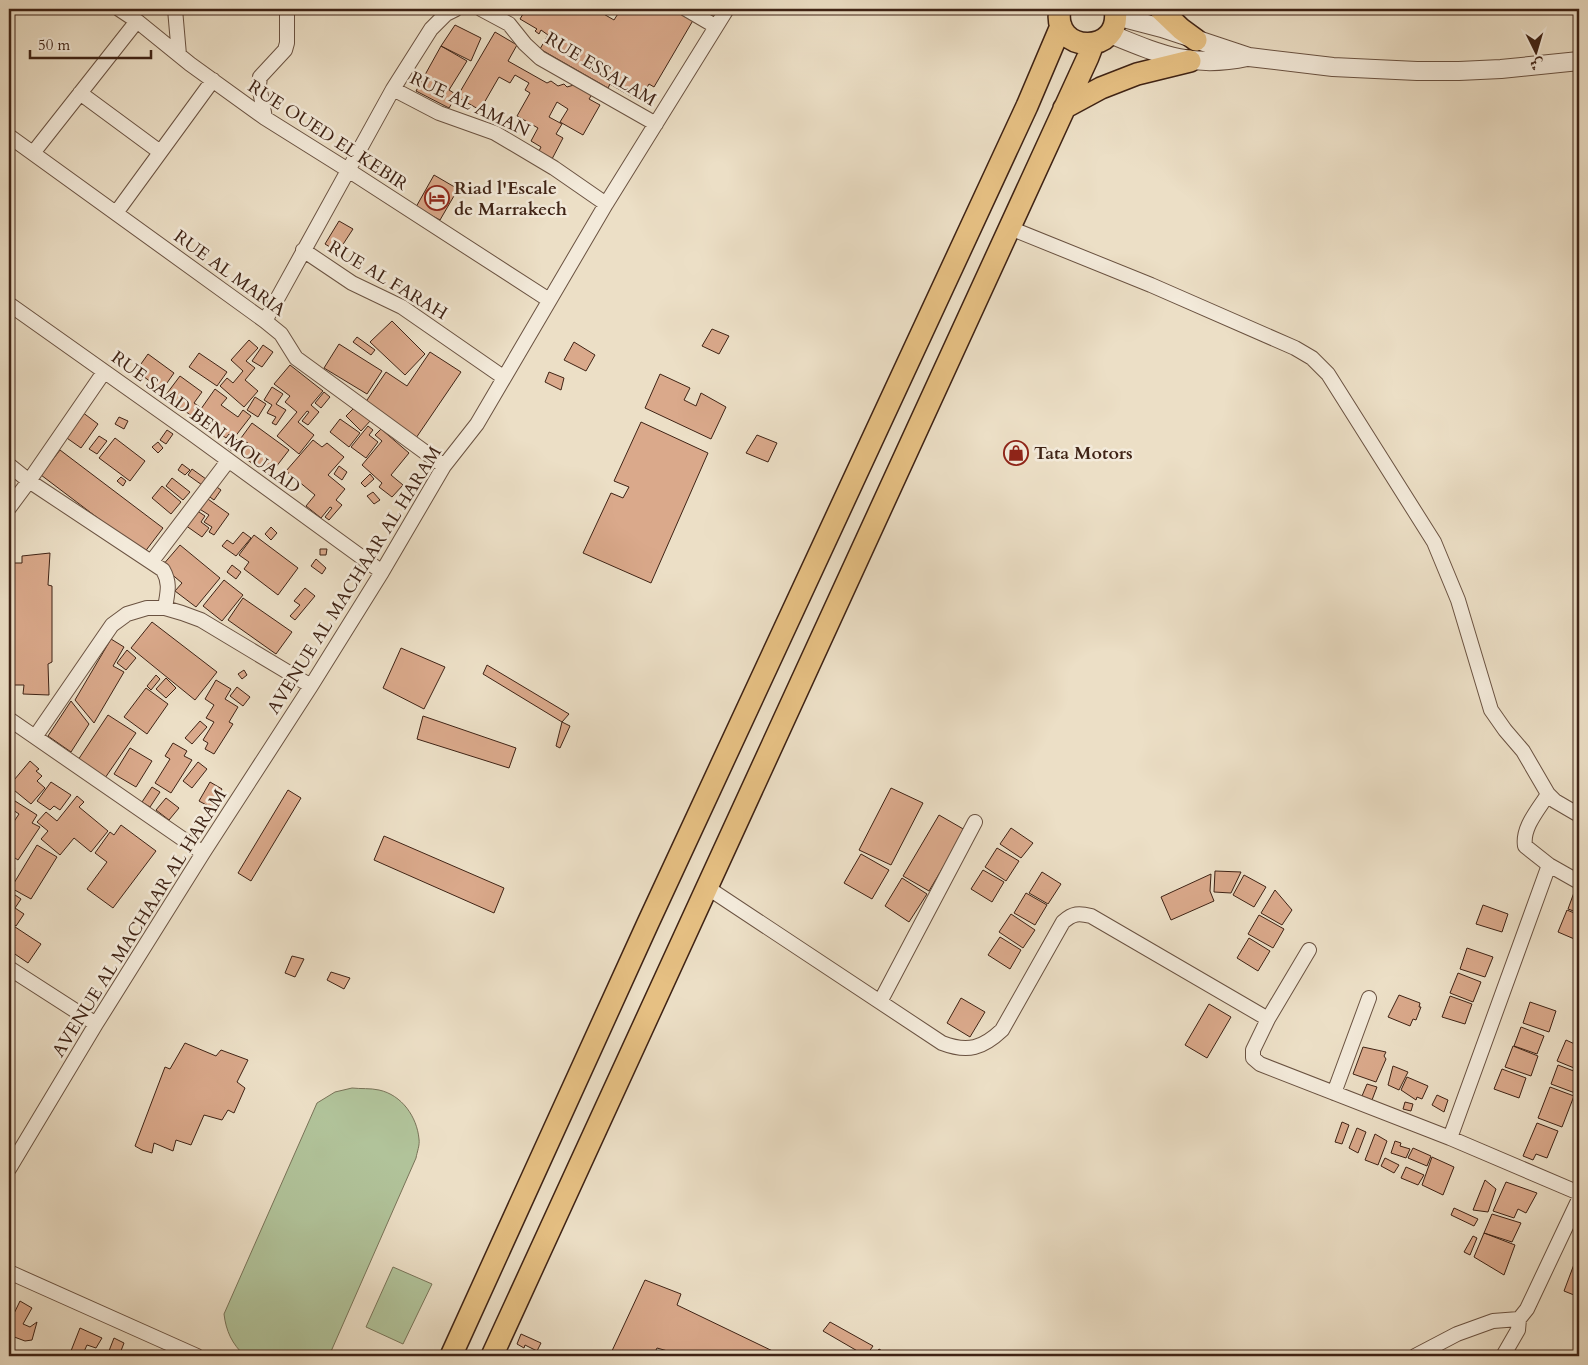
<svg xmlns="http://www.w3.org/2000/svg" width="1588" height="1365" viewBox="0 0 1588 1365" font-family="Cardo,Amiri,serif">
<style>
.green{fill:#b1c39a;stroke:#787358}
.building{fill:#daa98b;stroke:#3f2315}
.lines{fill:none;stroke-linecap:round;stroke-linejoin:round}
.minor-casing{stroke:#6a5241;stroke-width:16}
.tertiary-casing{stroke:#6a5241;stroke-width:20}
.primary-casing{stroke:#3f2315;stroke-width:24}
.minor{stroke:#f3eada;stroke-width:14}
.tertiary{stroke:#f3eada;stroke-width:18}
.primary{stroke:#e6c083;stroke-width:21}
.labels{text-anchor:middle;stroke-width:5;stroke-linejoin:round;paint-order:stroke}
.street-label{font-size:18px;fill:#3f2315;stroke:#f3eada}
.poi-label{font-size:18px;font-weight:bold;fill:#3f2315;stroke:#f3eada;text-anchor:start}
</style>
<rect width="100%" height="100%" fill="#ecdfc6"/>
<filter id="stains"><feTurbulence type="fractalNoise" baseFrequency=".004" numOctaves="4"/><feColorMatrix values="0 0 0 0 .2 0 0 0 0 .09 0 0 0 0 .02 0 0 0 .5 -.17"/></filter>
<radialGradient id="worn" r=".72"><stop offset=".6" stop-color="#630" stop-opacity="0"/><stop offset="1" stop-color="#630" stop-opacity=".3"/></radialGradient>
<path class="green" d="M352,1088C361,1089 370,1088 379,1090C402,1095 417,1117 419,1139C420,1145 417,1152 416,1158L329,1356H245C232,1344 226,1331 224,1314L317,1103L335,1092Z
M393,1267L432,1284L403,1344L366,1327Z"/>
<path class="building" d="M526,9H595L614,20L621,9H681L695,17L654,87L649,84L639,101L610,84L608,88L540,49L548,35L541,30L539,34L535,31L537,29L520,19Z
M455,25L481,38L471,61L441,46Z
M495,32L517,45L508,61L547,83L551,81L558,86L564,84L567,87L577,84L593,93L589,99L600,105L583,135L560,122L568,109L557,102L549,117L562,124L556,134L563,138L552,159L539,151L541,147L531,141L538,128L517,116L530,93L525,90L529,83L515,75L510,83L499,77L480,110L457,97Z
M441,46L467,61L449,90L457,95L449,108L416,91Z
M434,175L458,189L440,220L416,207Z
M339,221L353,229L338,252L325,244Z
M392,321L425,354L405,375L370,342Z
M712,329L729,336L719,354L702,346Z
M357,337L375,350L371,355L353,342Z
M249,340L258,348L246,361L255,368L245,380L258,391L244,407L220,386L227,378L233,383L243,371L231,360Z
M574,342L595,355L586,371L564,360Z
M339,344L382,371L367,394L324,368Z
M263,345L273,352L262,367L252,361Z
M430,352L461,372L416,438L365,403L386,372L407,386Z
M199,353L227,372L217,386L189,367Z
M148,354L174,373L162,390L136,371Z
M290,365L323,391L311,405L319,412L308,425L302,421L309,412L307,411L298,422L314,435L299,454L277,436L297,412L285,402L290,396L274,384Z
M549,372L564,378L561,390L545,382Z
M660,374L690,388L684,400L696,406L701,393L726,407L711,439L645,408Z
M180,376L202,392L194,403L200,407L193,417L165,396Z
M272,387L283,394L276,404L286,410L276,425L272,423L276,417L267,413L272,405L264,400Z
M215,389L227,398L221,405L238,417L243,410L251,416L234,438L229,434L226,438L196,416Z
M324,392L330,397L321,408L315,403Z
M255,397L266,404L258,417L247,410Z
M356,406L371,420L361,431L346,416Z
M82,412L98,424L81,448L64,436Z
M119,417L128,421L124,429L115,424Z
M340,419L360,433L349,447L330,432Z
M641,422L708,453L651,583L583,553L611,493L623,498L629,487L614,481Z
M252,423L289,450L269,476L241,455L249,444L241,438Z
M368,426L373,430L369,435L378,442L366,458L351,447Z
M381,429L409,453L391,475L403,485L392,497L379,487L382,483L362,465L382,441L375,435Z
M167,430L173,434L166,444L160,440Z
M757,435L777,443L768,462L746,453Z
M99,436L107,441L97,454L89,449Z
M115,438L145,461L130,481L99,458Z
M236,439L240,443L232,451L228,448Z
M313,440L322,447L327,443L344,457L328,475L345,489L336,500L342,505L329,520L325,517L332,508L330,507L321,518L306,506L315,495L286,471Z
M158,442L163,448L158,453L152,447Z
M60,450L163,528L144,553L41,475Z
M182,464L190,470L185,475L178,470Z
M339,466L347,472L342,480L334,474Z
M192,469L206,479L202,485L188,475Z
M370,474L374,479L365,487L361,483Z
M121,477L126,481L123,486L117,481Z
M172,478L190,492L183,500L166,486Z
M214,485L221,490L214,500L207,495Z
M162,486L181,502L171,514L152,498Z
M373,492L380,500L374,504L367,496Z
M205,497L229,514L214,535L209,532L212,527L204,522L209,515L198,508Z
M196,510L205,516L201,522L209,528L202,537L185,525Z
M271,527L277,533L271,540L265,534Z
M243,532L251,538L236,556L222,546L227,540L233,544Z
M254,535L298,568L278,595L244,569L249,562L239,555Z
M180,545L220,578L196,607L175,591L182,583L162,566Z
M320,549H327L326,555H320Z
M50,553L48,585L52,586V662L48,664L49,695L23,694L24,685H9V563H22V556Z
M316,559L326,568L322,574L311,566Z
M232,565L241,572L236,579L227,572Z
M224,580L243,595L222,621L203,606Z
M305,588L315,596L295,620L290,616L300,605L294,601Z
M243,598L292,632L276,654L228,620Z
M152,622L217,672L195,700L131,648Z
M111,639L124,647L113,666L124,672L94,723L75,700Z
M401,648L445,667L424,709L383,688Z
M127,650L136,658L126,670L117,663Z
M487,665L569,714L562,722L483,674Z
M244,670L247,675L242,679L238,674Z
M156,675L160,679L151,690L147,686Z
M166,678L176,688L166,698L156,689Z
M216,680L231,689L225,699L238,707L229,722L233,724L214,754L205,749L208,743L203,740L214,722L206,718L214,705L205,699Z
M237,687L250,697L243,706L230,696Z
M146,688L168,704L147,734L124,717Z
M71,701L89,724L71,752L48,736Z
M108,715L136,733L105,778L78,760Z
M423,716L516,748L509,768L417,739Z
M200,721L207,727L192,744L185,738Z
M562,722L570,726L560,748L556,746Z
M173,743L187,751L184,756L192,760L171,793L155,783L170,759L165,756Z
M130,748L152,761L136,787L114,774Z
M30,761L39,769L36,771L42,776L37,781L45,788L31,804L9,786Z
M198,762L207,769L192,788L183,781Z
M51,782L71,795L60,810L54,806L50,810L37,801Z
M210,782L222,789L212,808L199,801Z
M152,787L160,792L150,807L142,802Z
M891,788L923,803L891,865L859,850Z
M288,790L301,798L251,881L238,873Z
M77,796L84,802L79,807L108,831L91,852L74,838L60,855L41,839L48,831L37,822L46,812L57,821Z
M166,798L179,808L169,820L156,810Z
M15,801L37,815L32,823L40,827L18,860L9,854V821L13,823L19,814L10,808Z
M939,815L965,830L929,891L903,876Z
M121,825L156,851L113,908L87,889L107,862L95,853L110,832L114,835Z
M1011,828L1033,843L1021,858L1000,844Z
M384,836L504,888L494,913L374,860Z
M37,845L57,857L31,899L11,888Z
M997,848L1019,861L1006,881L985,867Z
M861,854L889,870L872,899L844,883Z
M9,863L15,868L9,875Z
M983,870L1004,882L992,902L971,889Z
M1215,871L1241,872L1231,893L1214,892Z
M1042,872L1061,884L1048,904L1029,893Z
M1211,874L1210,891L1214,901L1171,920L1161,897Z
M1244,875L1266,887L1254,907L1233,895Z
M902,878L927,894L909,922L885,906Z
M1576,887L1579,890V913L1568,909Z
M1275,890L1292,910L1282,925L1261,913Z
M9,891L21,899L15,908L24,914L16,926L9,920Z
M1026,893L1047,905L1035,925L1014,913Z
M1483,905L1508,914L1502,932L1476,924Z
M1567,910L1579,915V941L1558,932Z
M1011,914L1035,930L1023,948L999,932Z
M1259,915L1284,929L1273,948L1248,934Z
M9,923L41,944L28,963L9,950Z
M1000,937L1021,950L1010,969L988,955Z
M1249,938L1270,951L1258,971L1237,958Z
M1467,948L1493,957L1485,977L1460,969Z
M292,956L304,959L295,977L285,973Z
M331,972L350,978L344,989L327,980Z
M1458,973L1481,982L1473,1002L1450,993Z
M1399,995L1420,1003L1419,1007H1421L1416,1020L1413,1019L1410,1026L1388,1017Z
M1450,996L1472,1004L1465,1024L1442,1017Z
M961,998L985,1012L970,1037L947,1023Z
M1530,1002L1556,1011L1549,1032L1523,1023Z
M1209,1004L1231,1017L1207,1058L1185,1045Z
M1521,1027L1544,1036L1537,1054L1514,1046Z
M1566,1040L1579,1046V1070L1557,1061Z
M185,1043L216,1056L221,1050L248,1060L237,1082L245,1088L234,1113L228,1110L222,1120L204,1115L191,1145L176,1140L173,1151L154,1143L152,1153L142,1150L135,1146L165,1067L170,1069Z
M1513,1046L1538,1056L1531,1076L1505,1067Z
M1363,1047L1386,1052L1384,1056L1386,1059L1376,1082L1353,1074Z
M1558,1065L1579,1073V1082L1575,1093L1551,1084Z
M1393,1066L1408,1072L1399,1090L1388,1085Z
M1502,1069L1526,1078L1519,1098L1494,1089Z
M1407,1077L1428,1086L1422,1099L1417,1097L1416,1100L1401,1090Z
M1367,1084L1377,1087L1372,1100L1362,1096Z
M1550,1087L1574,1096L1562,1127L1538,1118Z
M1437,1095L1448,1100L1444,1112L1432,1105Z
M1405,1102L1413,1104L1411,1111L1403,1109Z
M1342,1122L1349,1125L1342,1144L1335,1142Z
M1537,1123L1558,1131L1547,1158L1536,1154L1533,1160L1523,1156Z
M1357,1128L1366,1132L1358,1153L1349,1148Z
M1375,1134L1387,1141L1378,1165L1365,1160Z
M1395,1141L1401,1143L1400,1146L1410,1149L1406,1158L1391,1153Z
M1413,1148L1431,1156L1427,1166L1408,1158Z
M1432,1157L1454,1167L1443,1195L1422,1185Z
M1385,1158L1399,1165L1394,1173L1381,1166Z
M1406,1167L1424,1175L1418,1185L1401,1178Z
M1485,1180L1496,1189L1488,1212L1473,1210Z
M1506,1182L1537,1193L1526,1213L1518,1209L1514,1218L1493,1211Z
M1454,1208L1478,1219L1474,1226L1451,1215Z
M1492,1214L1521,1223L1512,1242L1484,1233Z
M1484,1233L1515,1245L1504,1275L1474,1257Z
M1473,1236L1477,1238L1470,1255L1464,1252Z
M1579,1251V1297L1564,1291Z
M645,1280L681,1294L677,1305L783,1356H729L723,1354L720,1356H685L657,1348L653,1356H621L611,1353Z
M20,1301L32,1308L23,1324L30,1327L37,1322L32,1340L25,1341L9,1335V1324Z
M830,1322L873,1346L866,1356L823,1331Z
M80,1328L102,1338L96,1348L87,1345L82,1356H69Z
M521,1334L541,1343L537,1351L525,1345L524,1348L517,1344Z
M114,1338L124,1343L119,1356H107Z
M879,1349L890,1356H874Z
M140,1352L151,1356H138Z"/>
<g class="lines">
<defs>
<path id="minor" d="M119,9L137,21L190,64L265,118L348,170L549,300
M175,9L179,55
M481,9L509,24L525,44L540,58L656,124
M686,9L715,26
M393,89L439,113L495,133L554,168L606,204
M80,93L160,152
M265,118L259,85L260,77L285,50L287,43V9
M9,136L265,321L281,334L296,358L444,466
M33,153L137,21
M116,213L213,80
M1010,228L1151,285L1295,348L1312,358L1328,374L1434,542L1458,600L1491,710L1505,730L1523,751L1548,794L1555,801L1579,815
M303,250L352,283L402,307L503,377
M9,304L191,433L382,572
M265,321L393,89L431,29L446,14L456,9
M9,465L29,481L163,570C171,584 167,594 165,608
M9,508L29,481L104,372
M152,561L228,461
M9,719L203,853
M35,737L112,625L127,614L147,608H165L182,613L201,620L311,686
M1548,794C1539,809 1522,827 1525,846L1549,865L1579,882
M708,888L942,1043C968,1053 983,1048 1002,1030L1063,922C1073,913 1079,913 1091,916L1268,1019
M1309,950L1268,1019L1253,1050V1058L1260,1064L1450,1138L1579,1193
M9,968L96,1024
M880,1002L975,822
M1334,1093L1369,998
M1450,1138L1549,865
M9,1169L96,1024L203,853L311,686L382,572L444,466L477,424L606,204L727,9
M9,1272L197,1356
M1415,1356L1457,1334L1493,1321L1519,1319
M1503,1356L1518,1330L1519,1319L1527,1309L1579,1199"/>
<path id="tertiary" d="M1116,16L1162,28L1249,57L1333,67L1417,71H1459L1501,69L1579,61
M1110,34C1159,54 1192,69 1247,57"/>
<path id="primary" d="M1060,9C1051,54 1123,56 1115,9
M1160,9L1181,29L1196,40
M1064,108L1101,88L1137,74L1190,61
M451,1356L648,923L1027,106L1061,26
M492,1356L1088,57L1093,44"/>
</defs>
<use href="#minor" class="minor-casing"/>
<use href="#tertiary" class="tertiary-casing"/>
<use href="#primary" class="primary-casing"/>
<use href="#minor" class="minor"/>
<use href="#tertiary" class="tertiary"/>
<use href="#primary" class="primary"/>
</g>
<defs>
<symbol id="hotel-ring" viewBox="-11 -11 22 22"><circle r="9.5" fill="#f3eada" stroke="#8f2418" stroke-width="1.5"/><path d="M-6-4.5h1.5V1H6V5H4.5V3h-9V5H-6ZM-4 0a1.8 1.8 0 1 1 3.6 0ZM.5 0V-2.5h3Q6-2.5 6 0Z" fill="#8f2418"/></symbol>
<symbol id="shop-ring" viewBox="-11 -11 22 22"><circle r="9.5" fill="#f3eada" stroke="#8f2418" stroke-width="1.5"/><path d="M-5-2.5h2.3a2.7 3.5 0 0 1 5.4 0H5L5.5 6h-11ZM-1.5-2.5h3a1.5 2.3 0 0 0-3 0Z" fill="#8f2418"/></symbol>
</defs>
<g fill-rule="evenodd">
<use href="#hotel-ring" x="423" y="184" width="28" height="28"/>
<use href="#shop-ring" x="1002" y="439" width="28" height="28"/>
</g>
<g class="labels">
<g class="street-label">
<text transform="translate(601 69) rotate(31)" y="6">RUE ESSALAM</text>
<text transform="translate(470 104) rotate(25)" y="6">RUE AL AMAN</text>
<text transform="translate(328 135) rotate(33)" y="6">RUE OUED EL KEBIR</text>
<text transform="translate(230 273) rotate(36)" y="6">RUE AL MARIA</text>
<text transform="translate(388 280) rotate(31)" y="6">RUE AL FARAH</text>
<text transform="translate(206 422) rotate(36)" y="6">RUE SAAD BEN MOUAAD</text>
<text transform="translate(354 580) rotate(-58)" y="6">AVENUE AL MACHAAR AL HARAM</text>
<text transform="translate(139 923) rotate(-58)" y="6">AVENUE AL MACHAAR AL HARAM</text>
</g>
<g class="poi-label">
<text x="454" y="194">Riad l'Escale<tspan x="454" dy="21">de Marrakech</tspan></text>
<text x="1034" y="459">Tata Motors</text>
</g>
</g>
<rect width="1588" height="1365" fill="none" stroke="#ecdfc6" stroke-width="30"/>
<rect x="10" y="10" width="1568" height="1345" fill="none" stroke="#3f2315" stroke-width="2.5"/>
<rect x="15" y="15" width="1558" height="1335" fill="none" stroke="#3f2315"/>
<g transform="translate(1536 52) rotate(175)" stroke="#f3eada" stroke-width="4" paint-order="stroke">
<path d="M0-4L9 19L0 12L-9 19Z" fill="#3f2315"/>
<text y="-8" font-size="14" font-weight="bold" text-anchor="middle" fill="#3f2315">ش</text>
</g>
<path d="M30 50v8h121v-8" fill="none" stroke="#3f2315" stroke-width="2.5"/>
<text x="38" y="50" font-size="15" fill="#3f2315" stroke="#f3eada" stroke-width="4" paint-order="stroke">50 m</text>
<rect width="100%" height="100%" filter="url(#stains)"/>
<rect width="100%" height="100%" fill="url(#worn)"/>
</svg>
